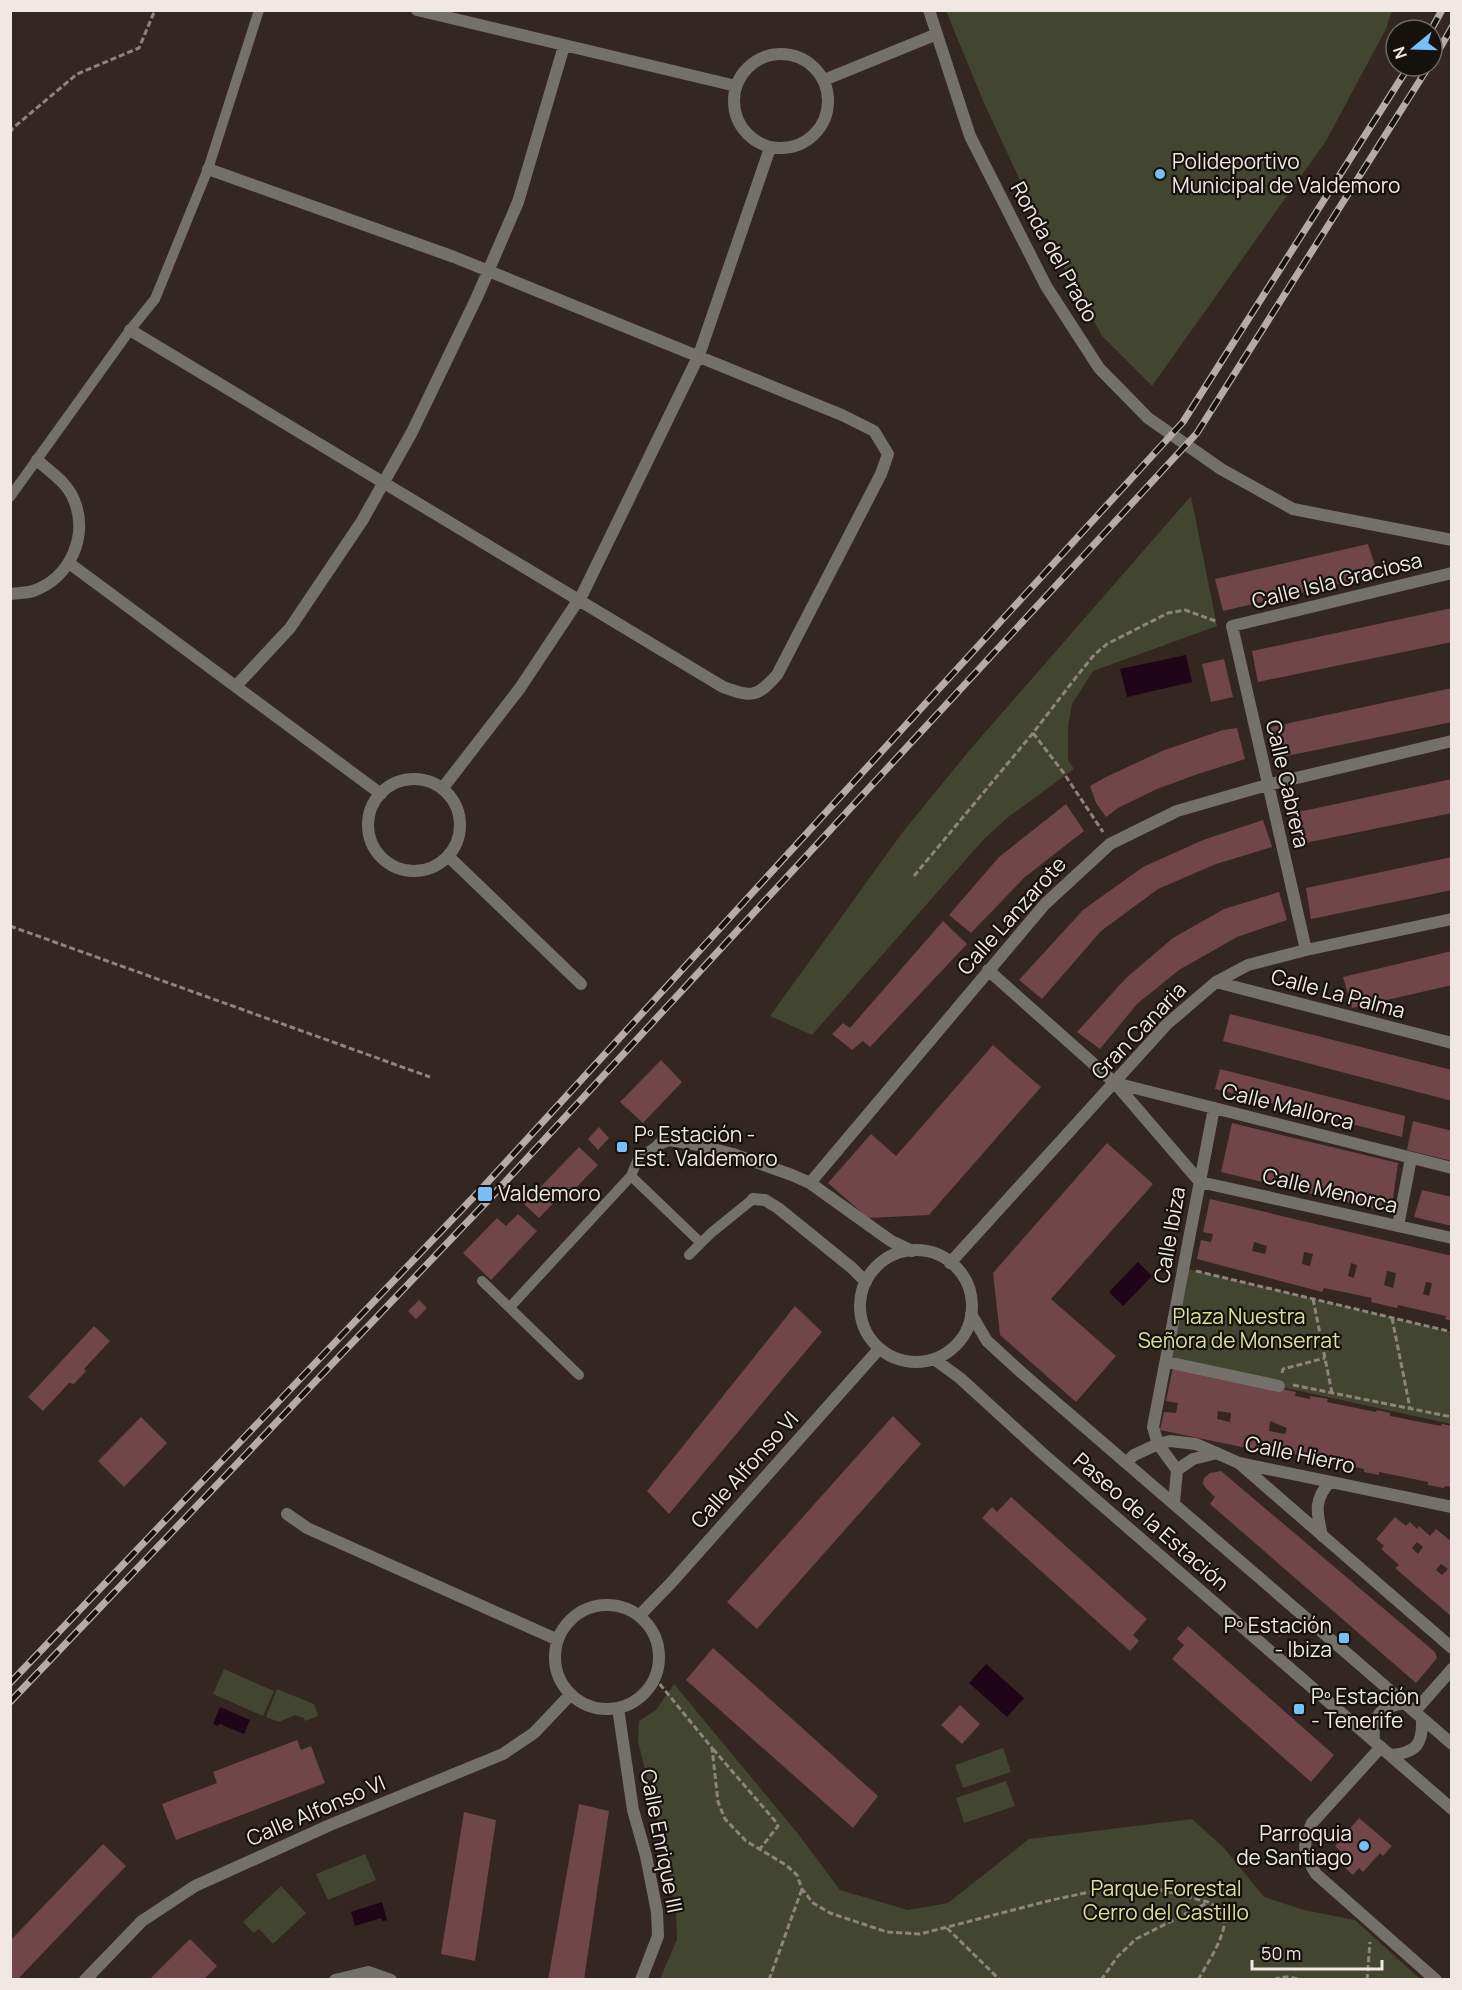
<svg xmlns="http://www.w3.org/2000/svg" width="1462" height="1990" viewBox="0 0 1462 1990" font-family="Manrope,sans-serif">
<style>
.green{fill:#42452f}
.water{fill:#200417}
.building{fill:#704649;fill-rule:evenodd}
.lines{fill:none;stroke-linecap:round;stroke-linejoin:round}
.path{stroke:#8f837e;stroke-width:3;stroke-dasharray:6 3;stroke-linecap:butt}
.lane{stroke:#74706a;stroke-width:10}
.street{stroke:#74706a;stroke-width:12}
.rail-casing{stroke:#b6aba6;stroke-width:7}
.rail{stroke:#17110e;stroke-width:4.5;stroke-dasharray:14;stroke-linecap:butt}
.poi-dot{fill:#76c0f7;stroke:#17110e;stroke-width:2}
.labels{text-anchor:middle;stroke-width:4.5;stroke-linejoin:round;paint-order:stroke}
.poi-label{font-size:21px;fill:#f1e8e3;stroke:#17110e;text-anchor:start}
.street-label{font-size:21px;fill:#f1e8e3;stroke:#17110e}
.park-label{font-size:21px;fill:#d8e19e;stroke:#17110e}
</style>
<rect width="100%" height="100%" fill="#342620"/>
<path class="green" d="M946,11H1392L1386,29L1326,141L1152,386L1102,336L1044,232L984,103Z
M1191,496L1217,626L1093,671L1072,704L1068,726V760L1074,769L1007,818L984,839L812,1035L770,1016L902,833L968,752Z
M1184,1268L1451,1332V1424L1167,1362Z
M224,1669L274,1691L263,1716L213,1694Z
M674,1684L799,1835L840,1890L908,1910L948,1903L1029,1839L1192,1819L1224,1848L1264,1897L1304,1910L1355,1920L1420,1979H660L677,1939L676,1910L665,1853L638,1741L639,1721L656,1710Z
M277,1689L314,1704L318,1716L305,1721L304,1718L295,1715L279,1722L266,1717Z
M1003,1748L1011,1772L963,1788L955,1765Z
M1006,1781L1015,1806L964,1823L956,1798Z
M365,1854L376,1880L328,1900L316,1874Z
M281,1886L306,1913L273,1944L259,1929L254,1933L243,1922Z"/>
<path class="water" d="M1186,655L1192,682L1127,697L1120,669Z
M1138,1262L1152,1276L1123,1306L1109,1292Z
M986,1664L1024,1698L1007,1717L969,1683Z
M220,1707L250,1720L244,1734L220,1724L218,1726L213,1724Z
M382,1902L387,1920L383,1921L381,1918L355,1926L351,1912Z"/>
<path class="building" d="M1368,544L1378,575L1223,611L1215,579Z
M1452,608V642L1258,682L1252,651Z
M1224,659L1233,697L1211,702L1202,664Z
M1452,688V722L1272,759L1266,728Z
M1237,728L1245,759L1195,775L1157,789L1118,808L1106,817L1096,803L1090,786L1106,777L1162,751L1223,730Z
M1452,779V813L1295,845L1289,814Z
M1066,804L1084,831L1025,877L971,933L949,915L999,857Z
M1263,820L1272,847L1216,864L1158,889L1101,931L1042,999L1019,980L1083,910L1143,867L1203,840Z
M1452,857V890L1311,919L1306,888Z
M1279,892L1287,920L1237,937L1179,970L1137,1004L1100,1049L1077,1032L1126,978L1173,938L1224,909Z
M943,921L967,944L870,1047L863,1041L852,1050L832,1034L843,1023L850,1028Z
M1452,951V985L1352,1008L1343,977Z
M1230,1014L1452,1070V1101L1223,1041Z
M993,1045L1041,1087L929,1215L868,1218L828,1183L871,1134L896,1156Z
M661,1060L682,1082L643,1123L620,1102Z
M1220,1069L1405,1116L1402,1137L1215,1089Z
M1413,1121L1452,1131V1161L1407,1150Z
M1232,1123L1398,1163L1391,1213L1221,1172Z
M599,1127L609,1138L598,1150L588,1139Z
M1107,1143L1153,1184L1051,1299L1116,1356L1076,1402L1000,1335L993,1273Z
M579,1147L598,1165L568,1196L564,1192L539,1218L524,1204Z
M1422,1190L1452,1197V1226L1414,1217Z
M1210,1199L1452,1256V1321L1445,1319L1446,1316L1398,1305L1397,1308L1371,1302L1372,1298L1324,1288L1322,1292L1197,1259L1201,1240L1211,1242L1213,1234L1203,1232ZM1254,1242L1267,1246L1265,1254L1252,1251ZM1304,1252L1313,1254L1310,1266L1302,1264ZM1351,1263L1357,1265L1354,1278L1348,1276ZM1387,1271L1396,1273L1393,1288L1384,1285ZM1426,1282L1432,1283L1429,1296L1423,1294Z
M518,1214L537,1231L491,1280L463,1253L497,1218L506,1226Z
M419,1300L427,1308L416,1319L408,1311Z
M795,1306L822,1332L669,1514L647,1491Z
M94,1326L110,1341L84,1369L86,1371L74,1384L69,1383L43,1411L28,1397Z
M1173,1367L1296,1392L1295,1396L1310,1399V1396L1328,1399L1327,1402L1376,1412L1377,1410L1390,1413V1416L1441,1426L1442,1424L1452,1426V1487L1445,1486L1444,1488L1428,1485V1482L1379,1472V1475L1364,1472V1469L1314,1458L1313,1461L1298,1458L1299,1455L1282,1452L1281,1455L1160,1430L1164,1412L1176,1413L1178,1403L1166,1401ZM1218,1411L1231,1413L1230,1422L1217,1419ZM1270,1421L1287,1428L1285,1434L1269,1431Z
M893,1416L921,1444L757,1629L727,1602Z
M141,1417L167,1443L124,1487L98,1461Z
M1221,1471L1435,1652L1437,1658L1416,1683L1210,1504L1215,1497L1205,1487L1203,1483L1204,1478L1210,1473Z
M1011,1497L1147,1619L1133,1635L1139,1641L1130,1651L982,1518L992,1507L997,1512Z
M1395,1517L1406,1526L1410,1522L1417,1529L1419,1526L1430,1536L1436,1529L1452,1542V1617L1395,1568L1399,1565L1381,1549L1384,1546L1376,1539ZM1417,1542L1423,1547L1418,1554L1412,1548ZM1441,1564L1448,1569L1442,1575L1436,1570Z
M1188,1626L1334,1755L1311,1782L1172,1659L1184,1645L1177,1639Z
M713,1648L878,1796L853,1828L686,1680Z
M960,1705L980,1724L962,1744L941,1725Z
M297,1740L301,1750L311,1746L325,1783L176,1840L162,1804L217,1783L213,1772Z
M579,1804L609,1811L584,1980H548Z
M464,1812L496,1820L475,1961L441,1954Z
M1359,1818L1392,1846L1383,1856L1380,1853L1363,1872L1359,1868L1353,1875L1342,1865L1348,1858L1335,1846Z
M103,1844L126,1866L17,1980H10V1941Z
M190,1939L217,1966L203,1980H149Z"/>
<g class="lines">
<path class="path" d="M10,133L13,128L77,74L139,48L155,10
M1033,733L1063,772L1103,832
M914,876L1033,733L1077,676L1094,655L1107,644L1168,613L1185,610L1218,622
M10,926L430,1077
M1196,1271L1452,1332
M1313,1299L1332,1393
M1392,1318L1410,1408
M1282,1373L1283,1369L1325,1358
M1293,1385L1452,1417
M654,1677L712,1748L718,1802L725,1819L746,1841L786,1865L797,1875L802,1889L813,1903L830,1913L887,1932L920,1934L1052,1900L1104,1889L1138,1884L1208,1902C1215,1906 1222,1910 1224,1919C1227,1934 1206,1966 1198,1980
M713,1749L776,1822L778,1826L759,1850
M947,1928L1000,1980
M769,1980L802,1889
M1101,1980L1118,1956L1136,1939L1207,1903
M1274,1980C1281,1976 1292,1976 1299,1980
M1367,1980L1370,1942"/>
<path class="lane" d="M10,497L130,330L155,299L208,169L259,10
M631,1176L701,1243
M689,1255L711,1233L753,1199
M482,1281L579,1375
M510,1307L631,1176L638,1159L659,1144"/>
<path class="street" d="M417,10L736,86
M929,10L970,136L1046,286L1099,368L1148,418L1221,469L1293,509L1452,540
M734 101a47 47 0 1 1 94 0a47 47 0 1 1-94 0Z
M824,80L937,34
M130,330L723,687C752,697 756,698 777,675L881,474L888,454L874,431L842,415L454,257L208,169
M69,563L381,794
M10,594C18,593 27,593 33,591C70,578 89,536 74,500C67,482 50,472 37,460
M236,686L290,628L362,521L412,432L477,297L518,202L564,46
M368 825a46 46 0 1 1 92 0a46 46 0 1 1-92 0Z
M442,789L520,688L583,593L699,355L770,148
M448,856L581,984
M1306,950L1232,626L1452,573
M988,970L1115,1083L1200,1182L1452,1238
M1216,982L1452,1043
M1115,1083L1452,1168
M659,1144L669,1140L693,1144L733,1154L792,1175L810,1183L891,1241L912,1251
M810,1183L1045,904L1110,844L1177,811L1267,785L1452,741
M753,1199L765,1200L778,1208L852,1268L866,1282
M1398,1226L1411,1158
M860 1306a56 56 0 1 1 112 0a56 56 0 1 1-112 0Z
M950,1263L1167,1024L1216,982L1248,965L1306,950L1452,919
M971,1314L987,1341L1022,1373L1452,1744
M934,1359L960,1378L1042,1453L1452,1809
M1167,1362L1279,1386
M1127,1462L1134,1455L1158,1444L1170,1441L1196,1444L1239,1463L1452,1507
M1240,1464L1452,1648
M1177,1470L1158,1444L1153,1427L1214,1108
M1177,1470L1193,1459L1217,1453
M1174,1503L1177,1470
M287,1514L307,1528L558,1640
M1322,1536C1317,1513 1313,1500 1330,1482
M555 1657a52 52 0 1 1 104 0a52 52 0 1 1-104 0Z
M639,1616L671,1583L879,1349
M618,1708L633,1810L646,1856L657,1912L658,1936L641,1980
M1415,1711L1452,1669
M1374,1741C1372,1715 1380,1707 1405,1703
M1381,1747L1312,1823C1301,1845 1304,1854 1316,1874L1436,1980
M1390,1755C1417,1753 1423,1744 1422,1718
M85,1980L142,1921L195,1886L330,1825L503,1754L534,1733L571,1694
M335,1980L368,1972L391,1980"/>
<defs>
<path id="rail" d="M1431,30L1442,10
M1432,62L1452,27
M10,1683L486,1184L1183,422L1409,66
M10,1702L495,1193L1197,433L1429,66"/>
</defs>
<use href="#rail" class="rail-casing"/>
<use href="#rail" class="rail"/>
</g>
<g class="poi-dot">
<circle cx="1160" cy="174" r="6"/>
<rect x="616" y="1141" width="12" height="12" rx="3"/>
<rect x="477" y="1186" width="16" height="16" rx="3"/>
<rect x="1338" y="1632" width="12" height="12" rx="3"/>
<rect x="1293" y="1703" width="12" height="12" rx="3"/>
<circle cx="1364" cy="1846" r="6"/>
</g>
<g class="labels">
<g class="poi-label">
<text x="1172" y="169">Polideportivo<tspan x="1172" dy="24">Municipal de Valdemoro</tspan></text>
<text x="634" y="1142">Pº Estación -<tspan x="634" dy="24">Est. Valdemoro</tspan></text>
<text x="498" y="1201">Valdemoro</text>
<text x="1332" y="1633" text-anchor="end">Pº Estación<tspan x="1332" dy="24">- Ibiza</tspan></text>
<text x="1311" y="1704">Pº Estación<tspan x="1311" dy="24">- Tenerife</tspan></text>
<text x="1352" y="1841" text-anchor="end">Parroquia<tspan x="1352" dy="24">de Santiago</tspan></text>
</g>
<g class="street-label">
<text transform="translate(1054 252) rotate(61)" y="7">Ronda del Prado</text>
<text transform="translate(1337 581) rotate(-14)" y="7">Calle Isla Graciosa</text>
<text transform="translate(1287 784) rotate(77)" y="7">Calle Cabrera</text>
<text transform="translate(1012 916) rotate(-48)" y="7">Calle Lanzarote</text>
<text transform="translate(1338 994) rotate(15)" y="7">Calle La Palma</text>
<text transform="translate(1139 1031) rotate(-46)" y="7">Gran Canaria</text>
<text transform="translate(1288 1107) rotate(14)" y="7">Calle Mallorca</text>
<text transform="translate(1330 1191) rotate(13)" y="7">Calle Menorca</text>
<text transform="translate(1170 1235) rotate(-80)" y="7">Calle Ibiza</text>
<text transform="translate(1300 1455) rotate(12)" y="7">Calle Hierro</text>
<text transform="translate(745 1470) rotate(-48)" y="7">Calle Alfonso VI</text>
<text transform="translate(1151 1522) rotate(41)" y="7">Paseo de la Estación</text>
<text transform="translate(316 1811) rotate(-23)" y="7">Calle Alfonso VI</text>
<text transform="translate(661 1841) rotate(79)" y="7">Calle Enrique III</text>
</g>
<g class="park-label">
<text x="1239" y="1324">Plaza Nuestra<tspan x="1239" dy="24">Señora de Monserrat</tspan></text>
<text x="1166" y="1896">Parque Forestal<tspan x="1166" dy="24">Cerro del Castillo</tspan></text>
</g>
</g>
<rect width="1462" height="1990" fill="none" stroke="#f1e8e3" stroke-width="24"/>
<g transform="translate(1414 48) rotate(251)"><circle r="28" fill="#17110e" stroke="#6e6763" stroke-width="1.5"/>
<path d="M0-4.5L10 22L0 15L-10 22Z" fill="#76c0f7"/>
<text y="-9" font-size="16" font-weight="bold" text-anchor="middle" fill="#f1e8e3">N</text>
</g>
<path d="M1252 1960v9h130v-9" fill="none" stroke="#f1e8e3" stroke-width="3"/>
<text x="1261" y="1960" font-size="18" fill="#f1e8e3" stroke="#17110e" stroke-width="4.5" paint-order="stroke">50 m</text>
</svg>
